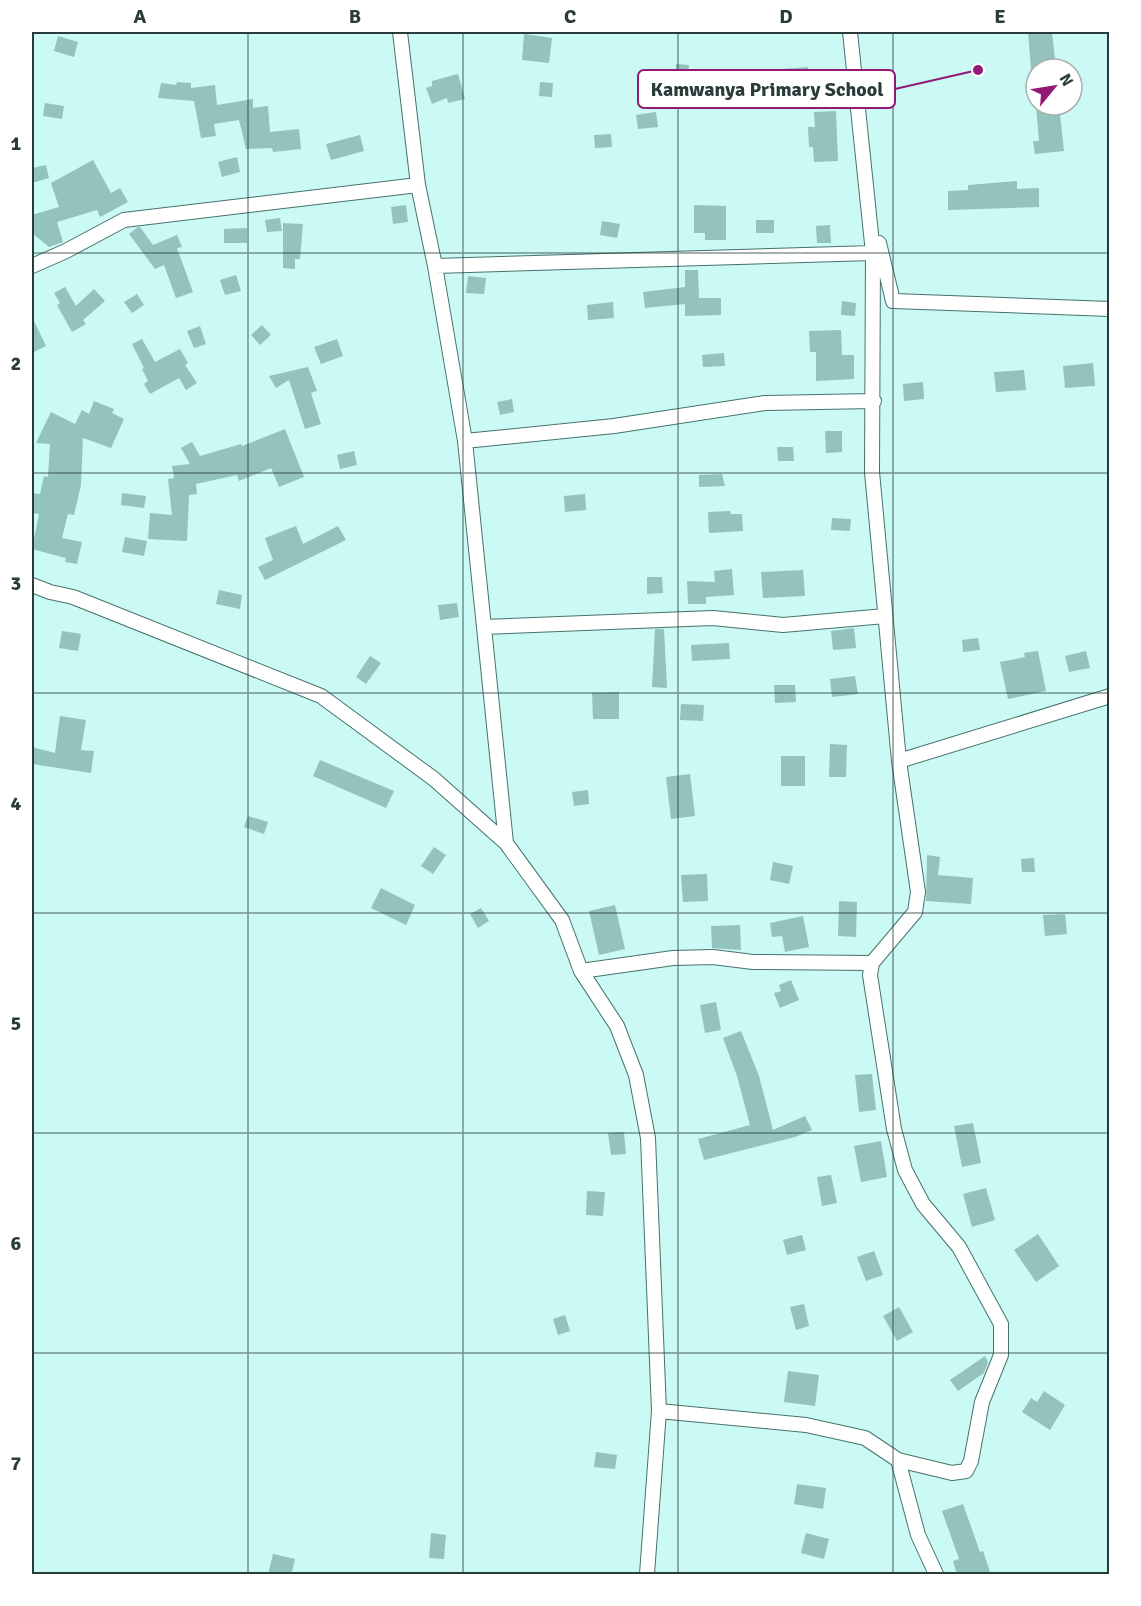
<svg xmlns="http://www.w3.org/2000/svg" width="1141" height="1606" viewBox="0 0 1141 1606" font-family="Signika,sans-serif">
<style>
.building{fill:#94c2bc}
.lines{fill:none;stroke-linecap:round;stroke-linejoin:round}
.minor-casing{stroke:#46726d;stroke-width:16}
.minor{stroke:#fff;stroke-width:14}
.grid{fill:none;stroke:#293c3a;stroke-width:1.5;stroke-opacity:0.55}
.leader{fill:none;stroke:#931975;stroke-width:2}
.callout-dot{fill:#931975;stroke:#fff;stroke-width:2}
.callout{fill:#fff;stroke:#931975;stroke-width:2}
.callout-label{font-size:20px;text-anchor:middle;font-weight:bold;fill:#293c3a}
.neatline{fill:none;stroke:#293c3a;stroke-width:2}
.grid-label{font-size:20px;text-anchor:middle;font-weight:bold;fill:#293c3a}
</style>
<rect width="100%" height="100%" fill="#cafaf3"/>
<path class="building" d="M1028,32H1052L1056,69H1031Z
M524,34L552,38L549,63L522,60Z
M58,36L78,42L74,57L54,51Z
M676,64L689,65L687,87L675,86Z
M808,67L810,89L769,91L767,70Z
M458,74L465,99L448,103L447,98L432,104L426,88L432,86V81Z
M177,82L191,83V88L215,85L217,105L253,99V108L268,106L270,132L299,129L301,149L273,152L272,148L246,149L239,120L214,124L216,136L201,138L194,101L158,98L161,83L176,85Z
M540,82L553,83L552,97L539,96Z
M45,103L64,106L62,119L43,116Z
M1036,105H1059L1064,151L1035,154L1033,141H1039Z
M836,111L838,161L814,162L813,147H809L808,127H815L814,112Z
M656,112L658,127L638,129L636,115Z
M611,134L612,147L595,148L594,135Z
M360,135L364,151L331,160L326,144Z
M237,157L240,172L222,177L218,162Z
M93,160L111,193L120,188L128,202L100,217L97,210L57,222L63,242L49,247L32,233V215L59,207L51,183Z
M46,165L49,178L32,183V168Z
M1017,181V189L1039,188V207L948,210V191L968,190V185Z
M406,205L408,222L393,224L391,207Z
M694,205L726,206V240H705V233H694Z
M280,218L282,231L267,232L265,220Z
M756,220H774V233H756Z
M602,221L620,224L617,238L600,235Z
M283,223L303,224L300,259H295V269L283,268Z
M830,225L831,243H817L816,226Z
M138,227H140L153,245L177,235L182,247L177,248L193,292L176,298L164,265L155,269L129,234Z
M247,228V243H224V229Z
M685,270H698L699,298H721V315L685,316V304L645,308L643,292L685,287Z
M236,275L241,291L225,295L220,280Z
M468,276L486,278L484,294L466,293Z
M65,287L76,306L94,289L105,301L83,320L86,324L72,332L57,305L60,303L54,293Z
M137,294L144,305L132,313L124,302Z
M842,301L856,303L855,316L841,315Z
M613,302L614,318L588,320L587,305Z
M32,317L46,346L32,353Z
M262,325L271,335L260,345L251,335Z
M200,326L206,344L194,348L187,331Z
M841,330L842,355H854V379L816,381V352H810L809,331Z
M142,339L155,362L180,349L188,363L185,365L197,383L186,390L179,378L150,394L144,384L148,381L142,369L144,368L132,344Z
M337,339L343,356L321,364L314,347Z
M724,353L725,366L703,367L702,355Z
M1093,363L1095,386L1065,388L1063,366Z
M308,367L317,391L311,393L321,424L305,429L289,380L276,388L269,376Z
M1024,370L1026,390L996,392L994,372Z
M923,382L924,399L904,401L903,384Z
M512,399L514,412L500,415L497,402Z
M94,401L114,409L112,413L124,419L111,448L83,438L81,485L74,515L68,514L62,538L82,542L77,564L65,562L66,558L32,549L39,514L32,513V493L40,494L44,476L48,477L50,444L36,443L51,412L75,424L82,410L89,414Z
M285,429L304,477L279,487L271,468L239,481L237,475L196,484L197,494L189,495L187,541L148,539L150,513L172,515L168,479L174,478L172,466L190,464L181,448L192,442L200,456L241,444L242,446Z
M825,431H842V452L826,453Z
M777,447H793L794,461H778Z
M354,451L357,465L340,469L337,455Z
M722,474L725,486L699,487V475Z
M122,493L146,496L144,508L121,505Z
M585,494L586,510L565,512L564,496Z
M730,511L731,514H742L743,531L709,533L708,512Z
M832,518L851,519L850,531L831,530Z
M296,526L303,544L338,526L346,540L265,580L258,567L273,560L265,538Z
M125,537L147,541L144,556L122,552Z
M732,569L734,595L706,597V604H688L687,581L715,582L714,571Z
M803,570L805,596L763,598L761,572Z
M647,577H662L663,593L647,594Z
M219,590L242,595L240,609L216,604Z
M457,603L459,617L440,620L438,605Z
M854,628L856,648L833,650L831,631Z
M655,629H664L667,688L652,687Z
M62,631L81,634L78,651L59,648Z
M978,638L980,650L963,652L962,640Z
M729,643L730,659L692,661L691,645Z
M1038,651L1046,691L1008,699L1000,662L1025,657L1024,653Z
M1086,651L1090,668L1069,672L1065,656Z
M370,656L381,663L366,684L356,677Z
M855,676L858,694L832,697L830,679Z
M774,685H795L796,702L775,703Z
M619,692V719H593L592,693Z
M681,704L704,705L703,721L680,720Z
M60,716L86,720L81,750L94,751L91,773L32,764V747L55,753Z
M830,744L847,745L846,777H829Z
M781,756H805V786H781Z
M320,760L394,791L386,808L313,776Z
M690,774L695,816L671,819L666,777Z
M588,790L589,804L574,806L572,792Z
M248,816L268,822L264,834L244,827Z
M434,847L446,855L433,874L421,866Z
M927,855L940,857L938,875L973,878L971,904L926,901Z
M1034,858L1035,872H1022L1021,859Z
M773,862L793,866L789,884L770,880Z
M707,874L708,901L683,902L681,875Z
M381,888L415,905L406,925L371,908Z
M839,901L857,902L856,937L838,936Z
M615,905L625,949L599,955L589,911Z
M481,908L489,921L478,928L470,914Z
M1065,914L1067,934L1045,936L1043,915Z
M803,916L809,947L785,952L782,936L772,937L770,923Z
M740,925L741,950L712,948L711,926Z
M791,980L799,1000L780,1008L774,993L781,991L779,985Z
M716,1002L721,1030L705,1033L700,1005Z
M741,1031L759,1076L773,1130L805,1116L812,1130L795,1137L704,1160L698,1139L750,1125L737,1076L723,1038Z
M872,1074L876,1110L859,1112L855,1075Z
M973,1123L981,1163L962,1167L954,1126Z
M624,1132L626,1154L611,1155L608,1133Z
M881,1141L887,1177L861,1182L854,1146Z
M831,1175L837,1203L822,1206L817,1177Z
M986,1188L995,1220L972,1227L963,1194Z
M587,1191L605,1192L603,1216L586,1215Z
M1038,1234L1059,1266L1036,1282L1014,1250Z
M802,1235L806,1250L787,1255L783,1240Z
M874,1251L883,1275L866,1281L857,1257Z
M804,1304L809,1326L796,1330L790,1307Z
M899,1307L913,1332L897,1341L883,1316Z
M565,1315L570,1331L558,1335L553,1319Z
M985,1356L988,1362L984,1373L958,1391L950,1380Z
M788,1371L819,1375L815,1406L784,1402Z
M1044,1391L1065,1405L1050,1430L1022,1412L1031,1398L1037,1402Z
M596,1452L617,1455L615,1469L594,1467Z
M797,1484L826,1488L823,1509L794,1504Z
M963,1504L980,1552L983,1551L991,1575H957L953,1561L959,1559L942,1511Z
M431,1533L446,1535L444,1559L429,1558Z
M806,1533L829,1539L824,1559L801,1553Z
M273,1554L295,1559L291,1575H268Z"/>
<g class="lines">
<defs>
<path id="minor" d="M400,32L418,185L435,266L465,441L506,843
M879,243L893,301L1110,309
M32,266L66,251L124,220L418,185
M435,266L873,253
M465,441L614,426L765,403L874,401
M32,585L50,592L73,597L321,696L434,779L506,843L562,920L581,971L617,1026L636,1075L648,1138L659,1411L647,1574
M484,627L713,618L783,625L885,616
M899,761L1110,696
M581,971L673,958L713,957L753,962L872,963
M659,1411L806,1425L865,1438L898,1460L952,1473L966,1471L971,1461L982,1402L1001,1355V1324L959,1247L923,1204L905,1170L894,1129L870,975L872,963L915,912L918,892L899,761L872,472L873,253L850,32
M898,1460L918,1535L936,1574"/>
</defs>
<use href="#minor" class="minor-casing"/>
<use href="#minor" class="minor"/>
</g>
<path class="grid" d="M248,32V1574M463,32V1574M678,32V1574M893,32V1574M32,253H1110M32,473H1110M32,693H1110M32,913H1110M32,1133H1110M32,1353H1110"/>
<path class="leader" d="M978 70L895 89"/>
<circle class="callout-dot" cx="978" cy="70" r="6"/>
<rect class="callout" x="638" y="70" width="257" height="38" rx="6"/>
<g class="callout-label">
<text x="767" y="96">Kamwanya Primary School</text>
</g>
<rect width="1141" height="1606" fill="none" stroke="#ffffff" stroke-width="66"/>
<g transform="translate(1054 87) rotate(60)"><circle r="28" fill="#ffffff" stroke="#a9b1b0" stroke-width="1.5"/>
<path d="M0-4.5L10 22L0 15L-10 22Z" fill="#931975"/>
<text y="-9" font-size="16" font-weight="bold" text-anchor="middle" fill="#293c3a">N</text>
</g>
<rect x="33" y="33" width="1075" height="1540" class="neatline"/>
<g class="grid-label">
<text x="140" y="23">A</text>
<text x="355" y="23">B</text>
<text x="570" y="23">C</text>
<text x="786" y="23">D</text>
<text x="1000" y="23">E</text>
<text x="16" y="150">1</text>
<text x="16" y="370">2</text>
<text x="16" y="590">3</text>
<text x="16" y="810">4</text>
<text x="16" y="1030">5</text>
<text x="16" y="1250">6</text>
<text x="16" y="1470">7</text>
</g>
</svg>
